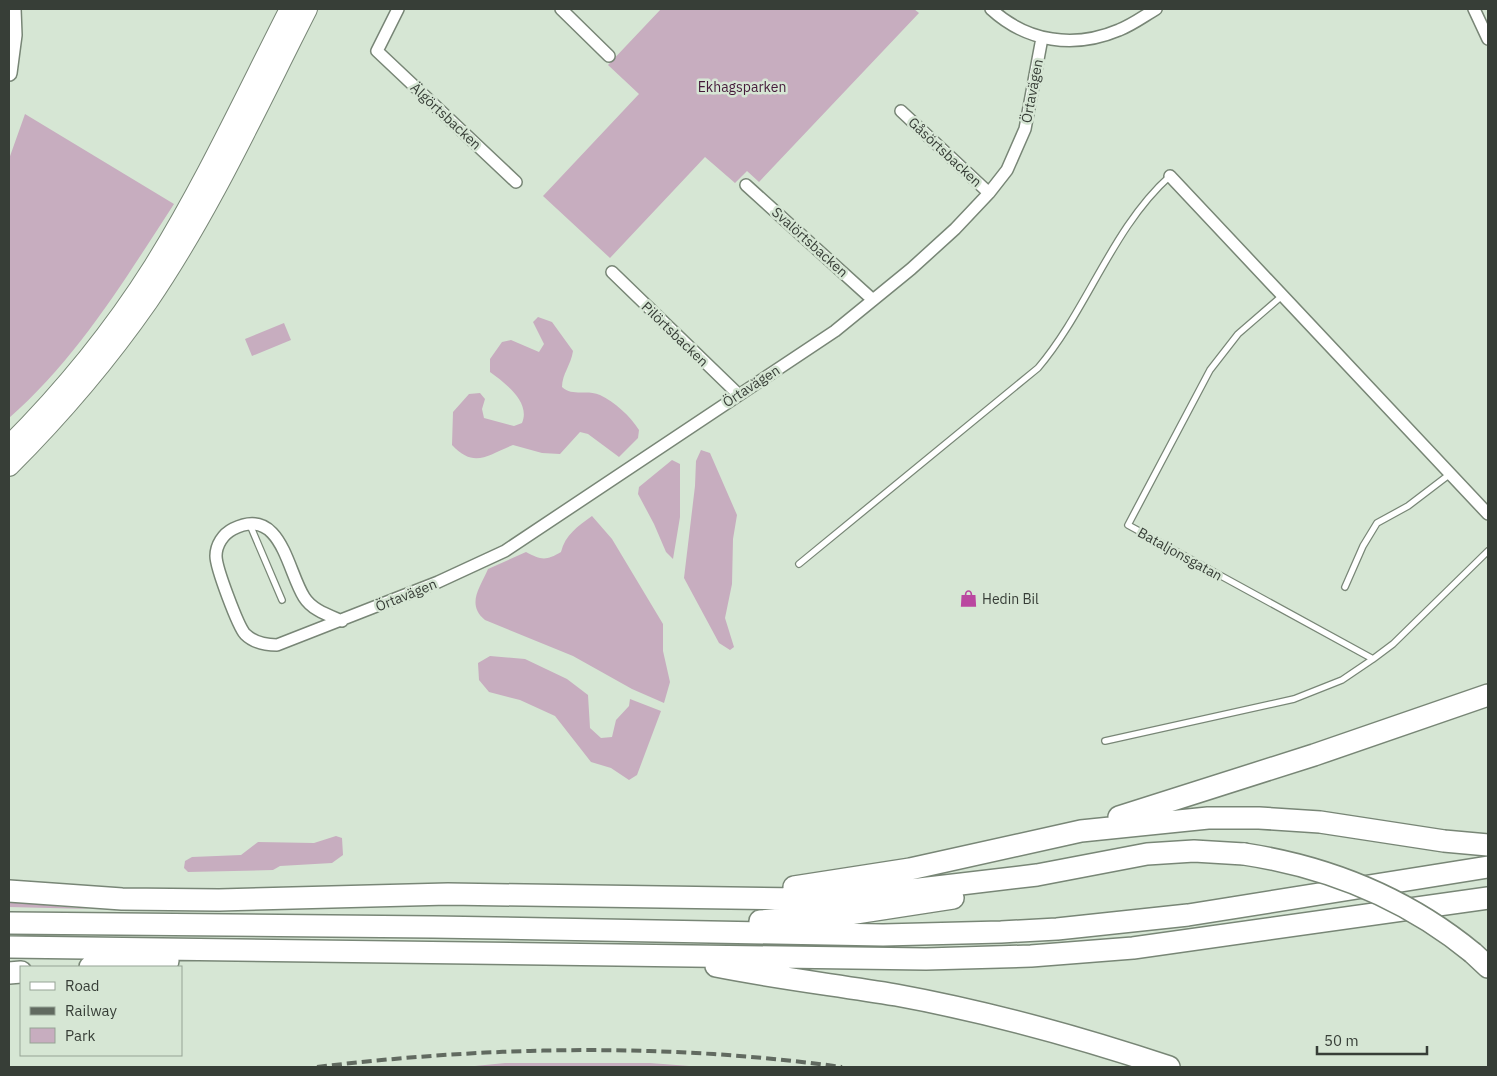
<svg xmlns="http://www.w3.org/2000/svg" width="1497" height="1076" viewBox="0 0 1497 1076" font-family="'IBM Plex Sans',sans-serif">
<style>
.green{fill:#c7adbf}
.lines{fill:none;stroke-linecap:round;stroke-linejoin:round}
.service-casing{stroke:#788676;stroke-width:8}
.minor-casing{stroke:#788676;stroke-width:14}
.tertiary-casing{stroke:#788676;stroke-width:18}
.trunk-casing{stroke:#788676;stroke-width:22}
.motorway-casing{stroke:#788676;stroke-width:24}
.service{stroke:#fff;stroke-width:5.5}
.minor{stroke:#fff;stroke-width:11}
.tertiary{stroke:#fff;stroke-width:15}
.trunk{stroke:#fff;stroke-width:20}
.motorway{stroke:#fff;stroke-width:21}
.rail{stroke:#616a60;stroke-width:4;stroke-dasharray:10 5;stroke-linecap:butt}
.motorway-bridge-casing{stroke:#788676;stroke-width:24;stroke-linecap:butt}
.motorway-bridge{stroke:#fff;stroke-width:21}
.labels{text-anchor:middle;stroke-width:5;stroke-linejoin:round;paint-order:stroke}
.park-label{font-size:14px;fill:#451a3a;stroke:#d6e6d4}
.street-label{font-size:14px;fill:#373e37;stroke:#d6e6d4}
.poi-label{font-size:14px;fill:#373e37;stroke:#d6e6d4;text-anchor:start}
</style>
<rect width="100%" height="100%" fill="#d6e6d4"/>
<path class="green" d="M661,9H914L919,13L759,182L747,171L735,183L705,157L610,258L543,196L639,94L608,65Z
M25,114L174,204C125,279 77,359 9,418V159Z
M538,317L552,322L573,351C571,365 562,374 562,387C573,397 587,389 600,395C615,402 630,416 639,430L638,438L619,457L588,434L580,432L560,454L542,453L513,445C487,455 475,469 452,445L453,412L469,394L480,393L485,399L482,409L484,418L514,426L522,423C531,402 505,383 490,372V359L502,342L511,340L539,352L544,344L533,322Z
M284,323L291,340L252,356L245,339Z
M701,450L710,453L737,515L733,539L732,584L725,618L734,647L730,650L719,643L684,578L695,486L696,461Z
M672,460L680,464V517L673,559L666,552L654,524L638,494L639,487Z
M592,516L612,539L663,624V651L670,682L664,703L632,689L573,656L485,620C466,604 480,588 488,569L526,552C541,560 546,561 561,552C565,535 578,526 592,516Z
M490,656L525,659L567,679L588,695L590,728L601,738L612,737L616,720L629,706L630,699L661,711L637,775L629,780L611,768L591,762L555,716L520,700L489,692L479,680L478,663Z
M336,836L342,838L343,855L332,863L280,866L273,870L188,872L184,868L185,861L192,857L241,855L258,842L314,843Z
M9,902L90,909L9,907Z
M505,1063H650L702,1067H465Z"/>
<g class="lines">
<defs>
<path id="service" d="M1283,295L1238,334L1210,370L1128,525L1373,659L1393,644L1488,551
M250,525L282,600
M799,564L1038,368C1088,309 1112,228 1170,176
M1345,587L1363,546L1377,523L1408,506L1450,474
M1105,741L1294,699L1342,680L1373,659"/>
<path id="minor" d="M398,9L377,51L516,182
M561,9L609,56
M991,9C1027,42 1074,49 1119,30C1132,25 1144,16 1156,9
M1474,9L1488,39
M901,111L989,193
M1170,176L1488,514
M746,185L873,300
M612,272L739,395
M342,621C328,615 312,610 304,597C287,570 281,505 233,529C223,534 216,545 216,556C216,568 238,626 245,634C254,643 265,645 277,645L438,582L505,551L835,331L911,269L955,229L989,193L1007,170L1025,129L1042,38"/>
<path id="tertiary" d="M9,73L14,35L13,9"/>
<path id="trunk" d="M9,446C63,392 113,331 154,266C205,184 246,95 290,9
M9,466C60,415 107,360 148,301C210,210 257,107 307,9"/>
<path id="motorway" d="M1119,817L1314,755L1488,695
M794,887L910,869L1081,831L1208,818H1259L1320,822L1444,841L1488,845
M9,891L122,899L219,900L448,894L801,899L877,894L1037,875L1147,854L1194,851L1244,854
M760,921L849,914L953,898
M9,923L433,927L883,935L1001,932L1057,929L1188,915L1488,867
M9,947L926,959L1031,956L1133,948L1488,898
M1473,953L1488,967
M716,966C776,978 836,985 896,995C989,1012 1079,1037 1169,1067
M90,967L168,961
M9,973L21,972"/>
</defs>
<use href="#service" class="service-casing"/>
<use href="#minor" class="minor-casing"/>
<use href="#tertiary" class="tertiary-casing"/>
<use href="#trunk" class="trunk-casing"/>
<use href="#motorway" class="motorway-casing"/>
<use href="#service" class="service"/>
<use href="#minor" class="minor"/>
<use href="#tertiary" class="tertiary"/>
<use href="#trunk" class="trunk"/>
<use href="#motorway" class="motorway"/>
<path class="rail" d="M317,1067C491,1046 668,1043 842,1067"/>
<defs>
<path id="motorway-bridge" d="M1244,854C1329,867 1406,898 1473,953"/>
</defs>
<use href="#motorway-bridge" class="motorway-bridge-casing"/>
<use href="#motorway-bridge" class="motorway-bridge"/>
</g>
<defs>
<symbol id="shop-bare" viewBox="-9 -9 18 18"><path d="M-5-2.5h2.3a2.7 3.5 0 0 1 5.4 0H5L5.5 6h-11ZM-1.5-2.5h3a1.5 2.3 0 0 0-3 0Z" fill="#ba47a0" stroke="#d6e6d4" stroke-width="2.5" paint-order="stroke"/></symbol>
</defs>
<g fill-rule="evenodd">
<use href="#shop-bare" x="956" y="586" width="25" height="25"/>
</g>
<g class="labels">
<g class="park-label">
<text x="742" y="92">Ekhagsparken</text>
</g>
<g class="street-label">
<text transform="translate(1032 91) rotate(-79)" y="5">Örtavägen</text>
<text transform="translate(446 116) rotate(43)" y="5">Älgörtsbacken</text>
<text transform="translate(945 152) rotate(43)" y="5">Gåsörtsbacken</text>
<text transform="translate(810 242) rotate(42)" y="5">Svalörtsbacken</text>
<text transform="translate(675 334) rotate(44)" y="5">Pilörtsbacken</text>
<text transform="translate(751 386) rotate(-33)" y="5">Örtavägen</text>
<text transform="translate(1180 554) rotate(29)" y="5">Bataljonsgatan</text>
<text transform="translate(406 595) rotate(-22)" y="5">Örtavägen</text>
</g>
<g class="poi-label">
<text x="982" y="604">Hedin Bil</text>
</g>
</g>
<rect width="1497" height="1076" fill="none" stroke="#373e37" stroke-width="20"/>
<rect x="20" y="966" width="162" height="90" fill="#d6e6d4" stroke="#96a395"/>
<rect x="30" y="982" width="25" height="8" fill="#ffffff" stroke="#96a395"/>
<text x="65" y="991" font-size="15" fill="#373e37">Road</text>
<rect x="30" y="1007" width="25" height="8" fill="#616a60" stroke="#96a395"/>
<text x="65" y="1016" font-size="15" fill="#373e37">Railway</text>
<rect x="30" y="1028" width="25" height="15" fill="#c7adbf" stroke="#96a395"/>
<text x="65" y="1041" font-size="15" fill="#373e37">Park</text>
<path d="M1317 1046v8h110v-8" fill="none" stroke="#373e37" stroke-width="2.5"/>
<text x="1324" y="1046" font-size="15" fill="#373e37" stroke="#d6e6d4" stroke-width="4" paint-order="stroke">50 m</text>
</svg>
